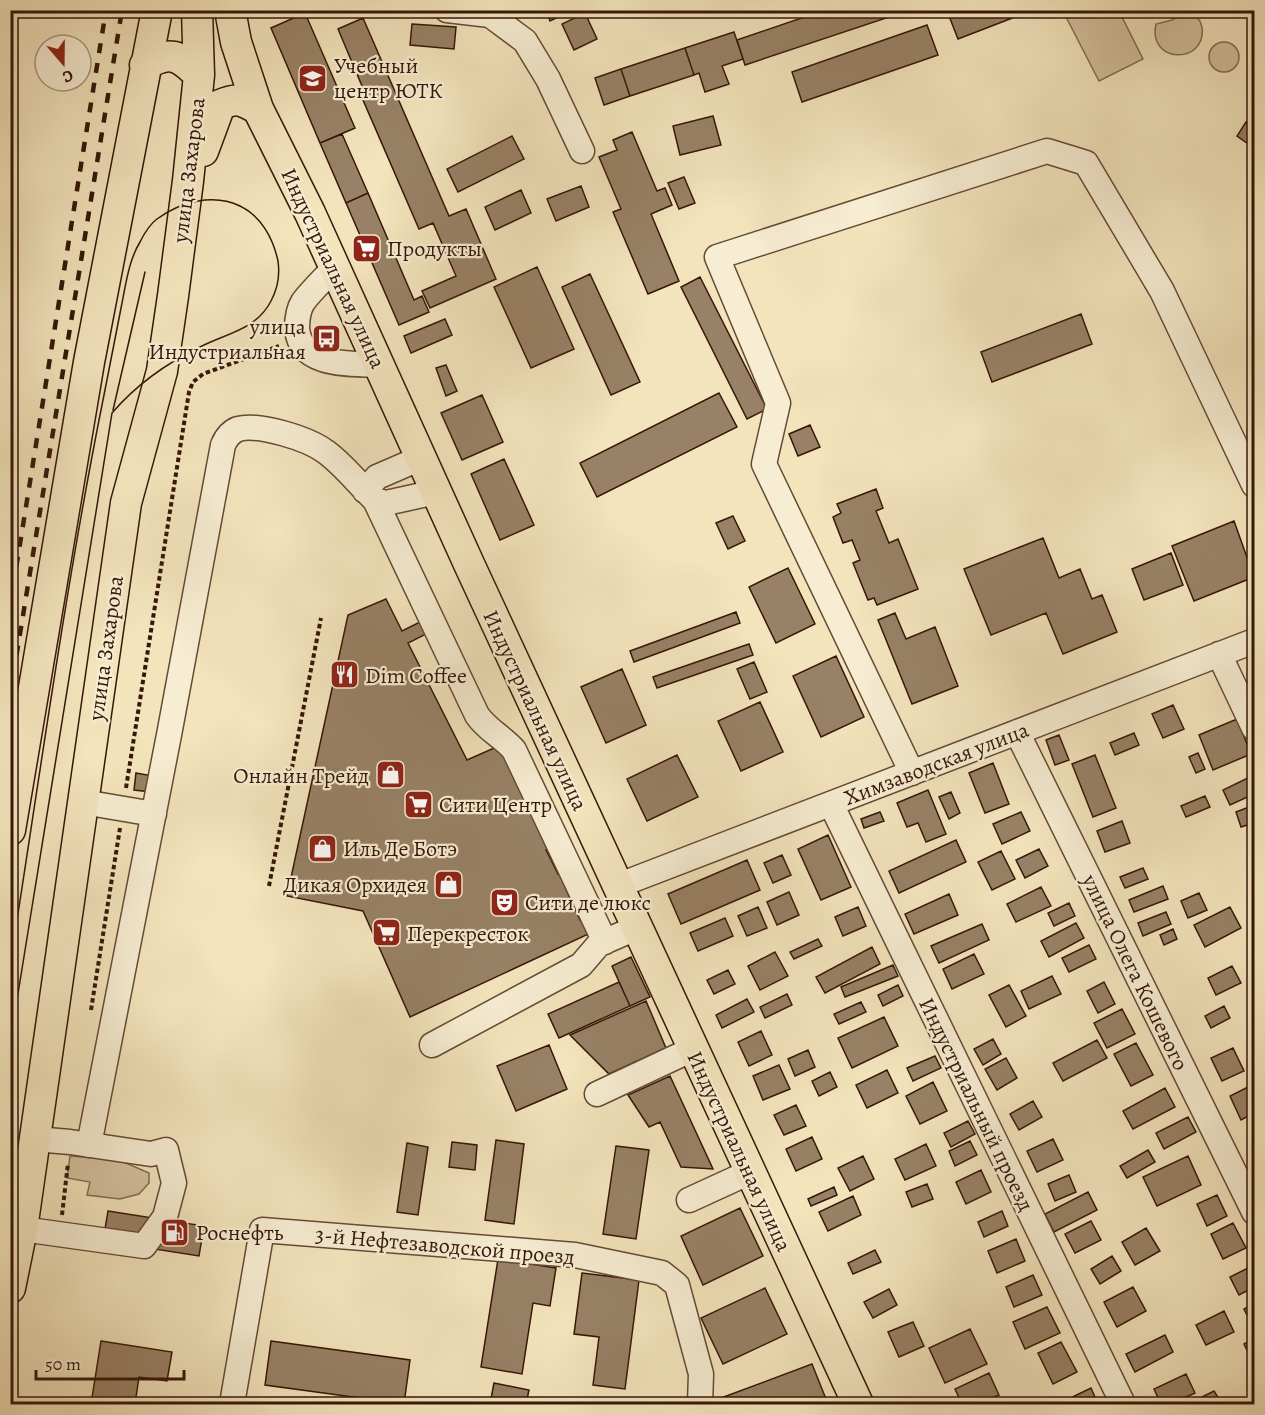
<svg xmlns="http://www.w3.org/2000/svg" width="1265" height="1415" viewBox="0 0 1265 1415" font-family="Alegreya,serif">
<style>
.green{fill:#d3c19d;stroke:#846c52;stroke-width:1.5}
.building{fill:#988166;stroke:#361608;stroke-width:1.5}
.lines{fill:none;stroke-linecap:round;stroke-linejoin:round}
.minor-casing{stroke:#654a35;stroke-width:27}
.major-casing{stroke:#361608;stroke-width:33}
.path{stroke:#361608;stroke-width:4;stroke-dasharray:4.5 3;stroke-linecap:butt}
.minor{stroke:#f7edd3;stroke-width:24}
.major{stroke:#f3e4bc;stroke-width:30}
.tram{stroke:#361608;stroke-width:1.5}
.rail{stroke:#361608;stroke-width:4.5;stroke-dasharray:10 10;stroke-linecap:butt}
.labels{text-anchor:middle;stroke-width:4.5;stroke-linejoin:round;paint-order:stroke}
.poi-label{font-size:22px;fill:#361608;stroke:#f7edd3;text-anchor:start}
.street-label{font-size:22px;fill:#361608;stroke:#f7edd3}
</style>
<rect width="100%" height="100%" fill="#f3e4bc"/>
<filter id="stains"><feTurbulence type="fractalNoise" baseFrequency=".00333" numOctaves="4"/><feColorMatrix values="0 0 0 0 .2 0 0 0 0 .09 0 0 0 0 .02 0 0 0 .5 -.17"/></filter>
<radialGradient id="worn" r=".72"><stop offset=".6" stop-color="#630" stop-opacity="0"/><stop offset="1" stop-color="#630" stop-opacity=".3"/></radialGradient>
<path class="green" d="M1063,11H1119L1143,59L1099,81Z
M1186,11C1194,13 1200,18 1202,27C1207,65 1147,64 1156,24L1172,20Z
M1209 57a15 15 0 1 1 30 0a15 15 0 1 1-30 0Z
M70,1156L119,1160L149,1173V1183L139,1194L120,1199L87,1195L90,1182L67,1178Z"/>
<path class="building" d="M546,10H573L550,21Z
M825,10H910L745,65L737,40Z
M964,10H1013L1015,17L958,39L949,16Z
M305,13L355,128L320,143L271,28Z
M585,13L597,39L574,50L562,24Z
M363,18L449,216L466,209L496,279L430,308L422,291L456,276L433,223L419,229L363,100L367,98L338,29Z
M412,24L456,27L454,49L410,45Z
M927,25L938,55L802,102L792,72Z
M734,32L743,59L722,66L729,84L705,92L699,73L694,75L685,48Z
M685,48L694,75L630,96L621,69Z
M621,69L630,96L604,105L595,78Z
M713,116L721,145L680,155L673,126Z
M1246,122L1254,127V148L1237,136Z
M632,132L657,191L665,188L672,205L651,214L679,281L648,294L613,212L621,209L599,157L617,150L613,140Z
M342,134L368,193L346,203L320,143Z
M512,136L524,159L458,192L447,169Z
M684,177L695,203L679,209L668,183Z
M581,186L589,207L556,221L547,199Z
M521,190L531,213L495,230L485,207Z
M368,193L414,300L422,296L429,312L399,325L346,203Z
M537,267L574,349L531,368L494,287Z
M590,274L640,382L611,395L562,287Z
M700,277L767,409L747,419L681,287Z
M1081,314L1092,344L992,382L981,352Z
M445,319L452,335L411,353L404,336Z
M446,365L457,391L446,396L436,368Z
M719,393L737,427L597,497L580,463Z
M482,395L503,442L462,460L441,413Z
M810,425L820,447L798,456L789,434Z
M504,459L534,525L500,540L471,474Z
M876,489L883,508L876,511L889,543L898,539L918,589L877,605L874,598L868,600L853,563L860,560L852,540L843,543L833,517L841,513L837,504Z
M733,516L745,541L728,549L716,523Z
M1234,521L1254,577L1194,601L1172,546Z
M1043,538L1059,578L1080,569L1092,599L1102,595L1117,632L1063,654L1046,613L991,635L964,569Z
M1171,553L1183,585L1144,600L1132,569Z
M788,568L815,624L776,643L749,587Z
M386,599L402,631L428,618L434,630L408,643L467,760L501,745L551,848L546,850L558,874L574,866L580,880L565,887L580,920L588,916L595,931L410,1017L363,911L287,896L348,615Z
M736,612L740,623L634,662L630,651Z
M895,613L906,639L935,627L958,686L912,704L878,620Z
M749,644L753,655L657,688L653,677Z
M836,656L864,717L821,737L793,676Z
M754,662L767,692L750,699L737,669Z
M622,669L646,725L606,743L581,687Z
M760,702L783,752L741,771L718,721Z
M1173,705L1184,729L1163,738L1152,714Z
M1237,719L1251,754L1213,770L1199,735Z
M1134,733L1139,745L1115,755L1110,743Z
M1059,735L1069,760L1055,765L1046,740Z
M1198,753L1205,769L1196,773L1189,757Z
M677,755L698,797L647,821L627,779Z
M1095,755L1116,808L1093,817L1072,764Z
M993,763L1009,804L985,813L969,773Z
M136,773L153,776L151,792L134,790Z
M1254,775V794L1230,805L1223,790Z
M928,790L946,834L926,842L918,823L907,827L897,803Z
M951,792L960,813L949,819L939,797Z
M1205,796L1210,807L1186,817L1181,806Z
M1254,805V823L1241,827L1236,812Z
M880,812L884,821L864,828L861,819Z
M1021,812L1030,831L1002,844L993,824Z
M1122,821L1130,843L1105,852L1097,831Z
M828,835L851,887L821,900L798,849Z
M956,840L966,862L899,893L889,871Z
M1039,849L1048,866L1025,878L1016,860Z
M1001,851L1015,879L992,890L978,862Z
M782,855L791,875L773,883L764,863Z
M747,860L760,890L681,924L668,894Z
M1143,868L1148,879L1125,888L1120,877Z
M1163,886L1168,899L1134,912L1129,900Z
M1041,887L1051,906L1016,922L1007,904Z
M789,892L799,915L777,925L767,902Z
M1199,893L1207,910L1188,918L1181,901Z
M949,894L958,915L914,934L905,914Z
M1069,903L1075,916L1054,926L1048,913Z
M758,907L767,928L747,936L738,916Z
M858,907L866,926L843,936L835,917Z
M1230,907L1241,928L1205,947L1194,925Z
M1166,912L1171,924L1143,936L1138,923Z
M725,918L733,936L698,951L690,933Z
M1076,923L1084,938L1049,957L1041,941Z
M982,924L989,940L939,963L931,946Z
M1173,929L1177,939L1164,945L1160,935Z
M818,939L822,946L794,959L790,952Z
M1089,945L1096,959L1069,972L1062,958Z
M872,947L880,964L825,993L816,977Z
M775,952L788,976L760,990L748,966Z
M974,954L984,974L952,989L943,969Z
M631,957L650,997L630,1006L612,966Z
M893,965L898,976L845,997L841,987Z
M1232,966L1241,983L1216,995L1208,978Z
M728,970L735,984L714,994L707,980Z
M1052,976L1061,994L1029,1009L1021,991Z
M619,982L630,1006L559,1038L548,1014Z
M1104,982L1115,1004L1098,1013L1087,991Z
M898,985L903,996L883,1006L878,995Z
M1009,985L1026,1016L1006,1027L989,995Z
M787,994L792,1005L765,1018L760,1007Z
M747,999L754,1012L722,1028L716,1015Z
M646,1001L666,1048L609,1074L570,1035Z
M861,1002L866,1012L839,1024L834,1014Z
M1224,1006L1230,1018L1211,1028L1205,1016Z
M1122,1009L1135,1034L1107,1048L1094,1023Z
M884,1017L898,1046L852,1068L838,1038Z
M761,1031L772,1055L749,1066L738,1042Z
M993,1039L1001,1054L983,1065L974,1049Z
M1097,1040L1107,1058L1063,1081L1053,1063Z
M1136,1043L1153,1075L1131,1086L1114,1054Z
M549,1045L567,1089L516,1111L497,1066Z
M1233,1048L1244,1071L1222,1081L1211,1058Z
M808,1050L815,1067L795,1076L788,1059Z
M935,1056L941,1068L913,1081L907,1068Z
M1006,1058L1017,1078L997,1090L985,1069Z
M779,1065L790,1089L763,1100L753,1076Z
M887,1070L898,1093L867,1108L856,1085Z
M830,1072L837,1087L819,1096L812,1081Z
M670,1076L713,1169L681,1167L660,1122L649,1127L628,1095Z
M933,1082L947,1111L920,1124L906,1096Z
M1254,1084V1113L1241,1120L1230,1096Z
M1165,1088L1175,1107L1133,1129L1123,1111Z
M1033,1101L1042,1117L1019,1130L1010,1114Z
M796,1105L806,1126L784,1135L774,1115Z
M1188,1117L1196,1132L1164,1149L1156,1133Z
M968,1121L975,1134L951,1147L944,1133Z
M812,1137L822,1159L796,1171L786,1149Z
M1053,1139L1063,1160L1037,1172L1027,1151Z
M496,1140L524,1144L514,1224L485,1220Z
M970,1141L977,1155L955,1166L949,1151Z
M452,1142L477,1145L475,1170L449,1167Z
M407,1143L428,1147L418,1215L397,1212Z
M926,1144L936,1166L905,1180L895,1159Z
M616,1146L649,1150L636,1239L603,1234Z
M1148,1150L1155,1162L1127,1178L1120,1166Z
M863,1156L874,1179L850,1191L838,1168Z
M1188,1156L1201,1185L1157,1206L1143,1177Z
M981,1170L991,1192L966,1204L956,1182Z
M1069,1175L1076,1192L1055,1201L1048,1184Z
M927,1184L933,1199L912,1207L906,1192Z
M834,1187L837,1195L811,1206L808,1199Z
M1088,1192L1097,1210L1054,1232L1045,1214Z
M1217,1195L1227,1216L1207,1226L1197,1204Z
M853,1196L861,1215L828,1231L819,1212Z
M740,1208L763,1256L703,1285L681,1236Z
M108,1211L204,1226L199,1256L103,1241Z
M1002,1211L1008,1226L984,1237L978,1222Z
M1091,1221L1101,1240L1075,1253L1065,1234Z
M1233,1223L1246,1248L1223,1259L1211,1234Z
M1146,1228L1160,1251L1135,1265L1122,1242Z
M1016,1239L1025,1261L997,1273L988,1251Z
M875,1250L881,1262L853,1274L848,1263Z
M1112,1256L1121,1271L1100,1284L1091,1269Z
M498,1259L556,1268L550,1306L533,1303L522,1374L481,1367Z
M1252,1266L1254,1272V1287L1239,1295L1230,1277Z
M582,1273L639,1280L625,1389L593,1385L599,1337L574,1334Z
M1033,1275L1042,1295L1014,1307L1006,1287Z
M1133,1287L1146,1311L1117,1327L1104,1302Z
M765,1288L787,1334L723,1364L701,1318Z
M889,1289L897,1305L873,1318L864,1302Z
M1254,1304V1329L1244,1309Z
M1047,1307L1060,1333L1025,1349L1013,1322Z
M1224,1311L1234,1332L1206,1345L1196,1325Z
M913,1322L924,1346L899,1357L888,1332Z
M970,1329L987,1364L945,1383L929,1348Z
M1165,1335L1173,1352L1135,1372L1126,1354Z
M1254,1338V1365L1244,1344Z
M101,1341L172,1352L167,1381L139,1377L135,1404H91Z
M271,1341L410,1360L404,1404L265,1385Z
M1061,1342L1077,1372L1053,1384L1038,1353Z
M812,1364L828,1404H723L721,1398Z
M989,1373L999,1395L977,1404H962L955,1389Z
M1186,1374L1195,1393L1170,1404H1161L1154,1389Z
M494,1383L529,1390L526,1404H490Z
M1091,1388L1098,1404H1058Z
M1214,1391L1222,1404H1188Z"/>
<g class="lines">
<defs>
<path id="minor" d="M447,10L490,15L525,41L548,79L582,151
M335,267C324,279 312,290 303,302C298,310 297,320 297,329C301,368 351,363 379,365
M365,491L377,477L421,458
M375,500L477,715C487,730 503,737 514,750L605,942
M1219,654L1254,728
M1017,732L1254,1212
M912,773L764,464L778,403L717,257L1047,151L1086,163L1162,291L1254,485
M83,802L154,814
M831,804L1123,1404
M617,886L1254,641
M432,1045L581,965L599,944L636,928
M597,1094L693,1049
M89,1145L169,735L223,445C226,438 230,432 238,429C259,423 309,439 326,452C344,465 359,485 375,500L386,503L436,492
M689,1200L750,1172
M22,1229L144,1246L165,1217L174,1183L166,1150L151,1154L70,1142L35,1139
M232,1404L262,1230L575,1255L662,1273L677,1285L701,1374L700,1404"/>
<path id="major" d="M230,10L236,42L258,109L310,213L469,564L858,1404
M145,65C170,50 179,55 199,75
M203,151L220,105C238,97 242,100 258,109
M10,830L89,362L157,10
M10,1288L22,1229L126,503L162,371L173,296L188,181L199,75L197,10"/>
</defs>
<use href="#minor" class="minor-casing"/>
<use href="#major" class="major-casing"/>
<path class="path" d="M126,788L189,392L193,382L203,374L279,346
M269,886L321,618
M91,1010L120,828
M62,1215L68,1163"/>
<use href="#minor" class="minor"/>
<use href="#major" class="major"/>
<path class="tram" d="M113,410L145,272
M10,965C40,775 66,583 104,395C110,364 116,334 122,303C126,283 129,260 140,242C144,234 150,224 157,219C180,202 213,193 240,206C261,216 273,238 278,261C280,275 278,288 271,301C256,330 227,333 200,347C167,363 136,385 112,413L10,1043"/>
<path class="rail" d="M10,180L15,131L12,10
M10,606L106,10
M10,695L122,10"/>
</g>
<defs>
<symbol id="university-square" viewBox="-11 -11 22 22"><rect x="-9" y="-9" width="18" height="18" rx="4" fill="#8f2418" stroke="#f7edd3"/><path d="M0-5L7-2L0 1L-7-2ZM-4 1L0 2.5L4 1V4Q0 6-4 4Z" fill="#fff"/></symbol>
<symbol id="supermarket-square" viewBox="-11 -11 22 22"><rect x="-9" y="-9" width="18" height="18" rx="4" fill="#8f2418" stroke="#f7edd3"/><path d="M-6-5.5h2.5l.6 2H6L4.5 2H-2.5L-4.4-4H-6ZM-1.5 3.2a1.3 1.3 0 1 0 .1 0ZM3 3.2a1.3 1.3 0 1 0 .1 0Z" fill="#fff"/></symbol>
<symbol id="bus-square" viewBox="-11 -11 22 22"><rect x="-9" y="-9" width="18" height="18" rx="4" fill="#8f2418" stroke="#f7edd3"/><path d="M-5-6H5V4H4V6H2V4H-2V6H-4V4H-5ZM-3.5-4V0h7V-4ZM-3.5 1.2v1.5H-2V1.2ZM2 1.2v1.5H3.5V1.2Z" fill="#fff"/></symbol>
<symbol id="restaurant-square" viewBox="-11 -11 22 22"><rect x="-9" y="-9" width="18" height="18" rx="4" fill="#8f2418" stroke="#f7edd3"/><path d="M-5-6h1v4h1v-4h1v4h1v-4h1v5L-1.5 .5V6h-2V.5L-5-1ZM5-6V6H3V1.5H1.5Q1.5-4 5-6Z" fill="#fff"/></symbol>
<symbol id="shop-square" viewBox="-11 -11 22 22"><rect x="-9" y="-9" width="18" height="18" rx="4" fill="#8f2418" stroke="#f7edd3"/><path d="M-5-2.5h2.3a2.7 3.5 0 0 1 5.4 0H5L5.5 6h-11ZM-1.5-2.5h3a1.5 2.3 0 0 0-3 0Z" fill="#fff"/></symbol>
<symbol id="theatre-square" viewBox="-11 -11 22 22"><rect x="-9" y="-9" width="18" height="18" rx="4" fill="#8f2418" stroke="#f7edd3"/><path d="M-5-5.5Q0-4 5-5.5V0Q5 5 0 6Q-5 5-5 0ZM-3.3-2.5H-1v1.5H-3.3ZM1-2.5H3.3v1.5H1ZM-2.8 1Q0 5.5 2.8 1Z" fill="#fff"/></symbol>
<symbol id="fuel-square" viewBox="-11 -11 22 22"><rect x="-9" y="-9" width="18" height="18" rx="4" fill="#8f2418" stroke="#f7edd3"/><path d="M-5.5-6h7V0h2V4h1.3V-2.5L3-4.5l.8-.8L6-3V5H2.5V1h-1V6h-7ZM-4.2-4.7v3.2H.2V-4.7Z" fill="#fff"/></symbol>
</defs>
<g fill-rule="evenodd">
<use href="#university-square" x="296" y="62" width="33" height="33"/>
<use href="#supermarket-square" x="350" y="232" width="33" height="33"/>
<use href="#bus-square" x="310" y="322" width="33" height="33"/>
<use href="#restaurant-square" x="328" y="658" width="33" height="33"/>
<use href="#shop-square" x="374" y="758" width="33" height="33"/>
<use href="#supermarket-square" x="402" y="788" width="33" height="33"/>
<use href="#shop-square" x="306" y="832" width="33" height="33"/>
<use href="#shop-square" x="432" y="868" width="33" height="33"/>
<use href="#theatre-square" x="488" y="886" width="33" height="33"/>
<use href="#supermarket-square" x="370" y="916" width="33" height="33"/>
<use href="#fuel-square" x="158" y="1216" width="33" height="33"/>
</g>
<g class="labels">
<g class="poi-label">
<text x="334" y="73">Учебный<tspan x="334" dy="25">центр ЮТК</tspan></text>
<text x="387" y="256">Продукты</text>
<text x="306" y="334" text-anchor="end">улица<tspan x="306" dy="25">Индустриальная</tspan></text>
<text x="365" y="683">Dim Coffee</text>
<text x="369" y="783" text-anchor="end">Онлайн Трейд</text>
<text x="439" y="812">Сити Центр</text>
<text x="343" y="856">Иль Де Ботэ</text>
<text x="427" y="892" text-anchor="end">Дикая Орхидея</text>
<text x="525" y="910">Сити де люкс</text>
<text x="407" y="941">Перекресток</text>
<text x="196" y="1240">Роснефть</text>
</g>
<g class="street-label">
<text transform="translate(188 170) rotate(-83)" y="8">улица Захарова</text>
<text transform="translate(334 268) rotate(65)" y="8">Индустриальная улица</text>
<text transform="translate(105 648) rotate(-82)" y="8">улица Захарова</text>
<text transform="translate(536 710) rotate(65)" y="8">Индустриальная улица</text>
<text transform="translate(936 763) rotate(-21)" y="8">Химзаводская улица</text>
<text transform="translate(1136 972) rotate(64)" y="8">улица Олега Кошевого</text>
<text transform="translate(977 1104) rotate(64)" y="8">Индустриальный проезд</text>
<text transform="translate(740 1151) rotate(65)" y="8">Индустриальная улица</text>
<text transform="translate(445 1245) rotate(5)" y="8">3-й Нефтезаводской проезд</text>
</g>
</g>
<rect width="1265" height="1415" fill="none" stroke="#f3e4bc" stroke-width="36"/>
<rect x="12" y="12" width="1241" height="1391" fill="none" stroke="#361608" stroke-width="3"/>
<rect x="18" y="18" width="1229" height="1379" fill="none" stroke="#361608" stroke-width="1.5"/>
<g transform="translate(63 63) rotate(160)"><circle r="28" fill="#f7edd3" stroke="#aa9782" stroke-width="1.5"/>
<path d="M0-4.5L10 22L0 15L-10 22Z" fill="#8f2418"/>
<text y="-9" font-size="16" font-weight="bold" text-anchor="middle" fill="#361608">С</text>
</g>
<path d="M36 1370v9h148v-9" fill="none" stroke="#361608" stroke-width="3"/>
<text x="45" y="1370" font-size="18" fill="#361608" stroke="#f7edd3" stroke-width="4.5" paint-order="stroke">50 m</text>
<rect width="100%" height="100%" filter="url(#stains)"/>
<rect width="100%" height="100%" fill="url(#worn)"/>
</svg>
